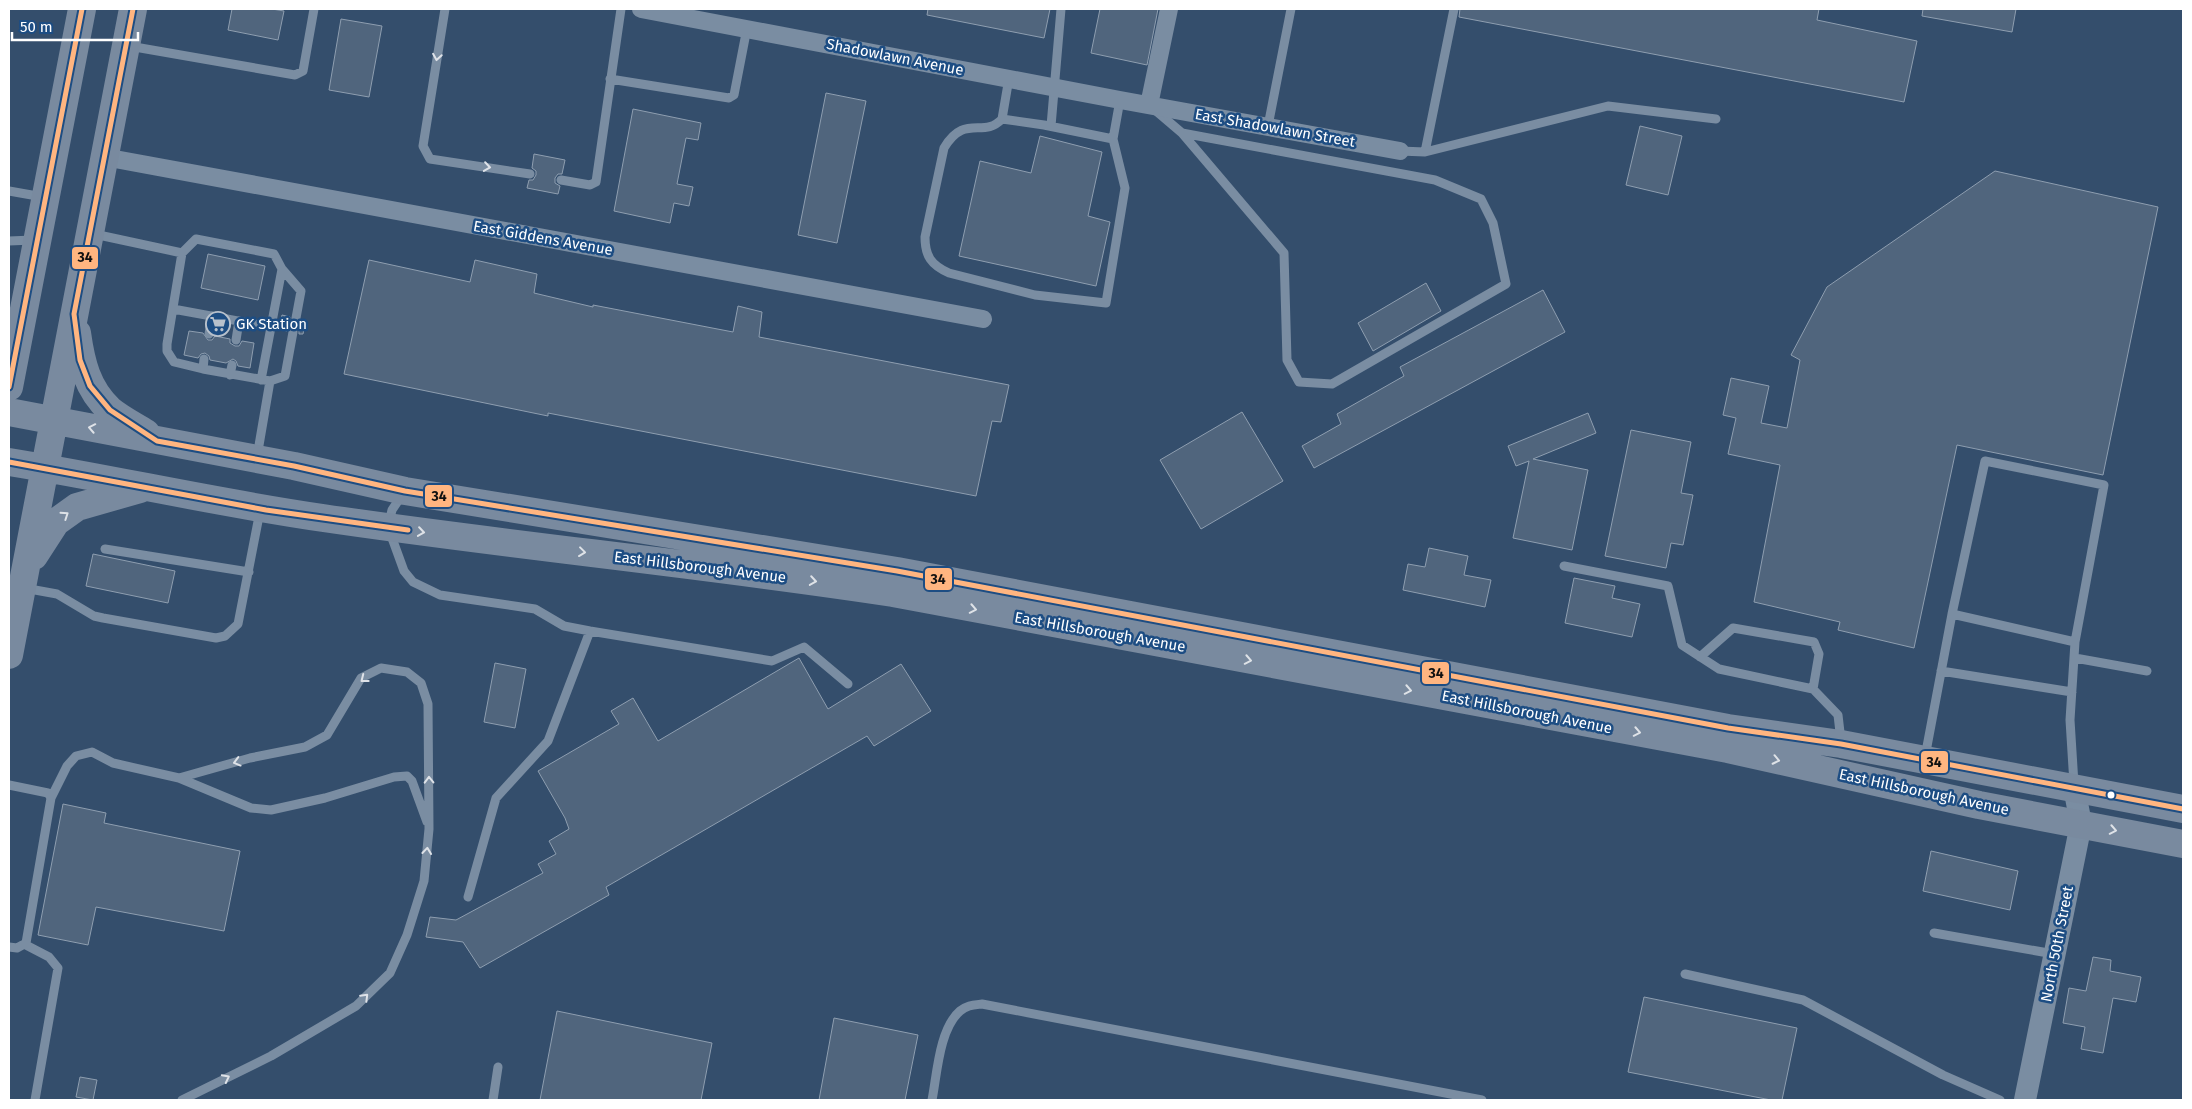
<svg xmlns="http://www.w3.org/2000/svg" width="2192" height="1109" viewBox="0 0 2192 1109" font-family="'Fira Sans',sans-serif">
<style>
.building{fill:#50657d;stroke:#8e9eb0}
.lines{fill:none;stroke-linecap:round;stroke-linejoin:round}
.service{stroke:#7a8da2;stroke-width:9}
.minor{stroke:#7a8da2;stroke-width:18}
.tertiary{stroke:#7a8da2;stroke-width:22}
.primary{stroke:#798a9f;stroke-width:28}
.bus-1-casing{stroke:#1d4d83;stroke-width:9}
.bus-1{stroke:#ffb580;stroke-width:5}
.oneway{stroke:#dee2e8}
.oneway2{stroke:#dee2e7}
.bus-dot{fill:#fff;stroke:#1d4d83;stroke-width:2}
.labels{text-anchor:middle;stroke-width:5;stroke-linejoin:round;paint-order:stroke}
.street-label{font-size:15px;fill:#fff;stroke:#1d4d83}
.poi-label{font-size:15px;fill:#fff;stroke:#1d4d83;text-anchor:start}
.line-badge{stroke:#1d4d83;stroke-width:2}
.pale-badge-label{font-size:14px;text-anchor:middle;font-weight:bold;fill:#111}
</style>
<rect width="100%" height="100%" fill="#344e6c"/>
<path class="building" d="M232,9H272L284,11L278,40L228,30Z
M928,9H1050L1044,38L927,15Z
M1100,9H1158L1147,65L1091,53Z
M1460,9H1819L1817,20L1917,41L1904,102L1459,17Z
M1923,9H2016L2012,32L1922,16Z
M341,19L382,26L369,97L329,90Z
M826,93L866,101L837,243L798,235Z
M633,109L701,123L698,140L686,138L677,184L693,187L689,206L674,203L670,223L614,211Z
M1640,126L1682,136L1668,195L1626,185Z
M1040,136L1102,152L1088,216L1110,222L1096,286L959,256L980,161L1031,173Z
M534,154L565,160L562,174H558L555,178V183L560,186L558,194L527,188L529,180H533L536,175V171L532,168Z
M1995,171L2158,207L2103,475L1957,445L1914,648L1838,630L1840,622L1754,602L1780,465L1728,454L1736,418L1723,415L1731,378L1769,386L1761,423L1787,428L1800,360L1791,355L1827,287Z
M208,254L265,266L258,300L201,288Z
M369,260L470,282L475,260L537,274L534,293L593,307V305L733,332L738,306L762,312L759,337L1009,385L1001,422L992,421L976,496L548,413V416L344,374Z
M1426,283L1441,311L1373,351L1358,323Z
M1543,290L1565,332L1314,468L1302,446L1341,424L1337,414L1404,376L1400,367Z
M282,315L290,317V321L294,324H299L302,320H306L303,334H299V329L295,326H290L287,331L279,329Z
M189,331L203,333L208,340H212L215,336L230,339V343L235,346H239L242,341L254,343L250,368L238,366L236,361L233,359L226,363L210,360L209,356L205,353L201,354L198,358L184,355Z
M1242,412L1283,481L1201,529L1160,460Z
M1588,413L1596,433L1533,459L1588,470L1572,550L1513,538L1529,461L1516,466L1508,446Z
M1631,430L1691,442L1681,493L1693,495L1683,545L1671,543L1666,568L1605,556Z
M1429,548L1468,556L1464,575L1491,580L1485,607L1403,590L1408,564L1425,567Z
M93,554L175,571L168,603L86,586Z
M1574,578L1615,586L1612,598L1640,604L1632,637L1565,623Z
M799,658L828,709L901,664L931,711L874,746L867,736L606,887L609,895L480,968L463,942L426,937L430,917L456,920L543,873L538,864L556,854L549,841L569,829L565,818L538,771L619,724L611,711L633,698L658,741Z
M495,663L526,669L515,728L484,722Z
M63,804L106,813L104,823L240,851L224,931L96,907L88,945L38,935Z
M1931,851L2018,871L2010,910L1923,891Z
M2093,957L2111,960L2110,971L2141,977L2136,1002L2113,998L2103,1053L2081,1049L2085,1027L2063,1023L2069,988L2086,991Z
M1644,997L1797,1028L1782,1100H1771L1628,1072Z
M557,1011L712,1043L701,1100H540Z
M834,1018L918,1035L905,1100H819Z
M80,1077L97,1080L93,1100L76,1097Z"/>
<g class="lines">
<path class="service" d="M445,9L423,146L430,159L530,174
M129,46L295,75L303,71L314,9
M1009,78L1002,119L1044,125L1113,139L1120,100
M610,79L729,98L734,95L747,28
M1155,110L1182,133L1284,253L1287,360L1299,382L1332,384L1506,284L1493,223L1481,199L1435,180L1182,133
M1002,119C983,139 965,113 944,148L925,237C925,256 931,265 949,273L1035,295L1106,303L1125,188L1113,139
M1051,126L1061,9
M1268,126L1291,9
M1400,151L1425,152L1608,106L1716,119
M1425,152L1454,9
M561,180L590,185L596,182L621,9
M9,191L43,197
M94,234L182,253L196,239L274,254L282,269L261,380
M9,241L33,240
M182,253L167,344V351L174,362L203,369L270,381L285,376L293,332
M282,269L301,291L296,318
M173,309L271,327
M209,334L212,316
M236,340L239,321
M203,369L204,359
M230,375L232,365
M257,457L270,381
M402,495L392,510L388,527L404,571L413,582L440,595L535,609L564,626L590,631L772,661L804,647L848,684
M105,549L249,572
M1564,566L1668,586L1682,645L1719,669L1813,689L1838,715L1841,741
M24,588L57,594L94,616L103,618L216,638L225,636L238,624L260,511
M1952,614L1985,461L2104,485L2075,642L2070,720L2074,784
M1700,657L1733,628L1814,642L1819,654L1813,689
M2075,658L2147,671
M1941,671L2072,692
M1925,757L1952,614L2075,642
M179,778L250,758L305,747L327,735L361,678L381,668L407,672L421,683L428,704L429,829L424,881L407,935L390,973L356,1006L271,1056L182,1100
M9,785L48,793L51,798L26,943L17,948L9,947
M51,798L67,766L76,756L92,752L113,763L179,778L251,808L271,810L325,798L394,777L407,776L412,781L427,822
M468,897L496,798L548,741L590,631
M1934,933L2054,954
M24,944L49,957L58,968L35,1100
M1685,974L1803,1000L1943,1075L2000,1100
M493,1100L498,1067
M932,1100C937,1075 939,1029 960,1011C967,1005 974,1005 982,1004L1482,1100"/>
<path class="minor" d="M641,9L1120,100L1400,151
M1149,105L1169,9
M104,157L983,319"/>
<path class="tertiary" d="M2025,1100L2081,824L2074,787"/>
<path class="primary" d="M77,333C81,362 87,389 110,410C121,419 135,426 146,433
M9,387L82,9
M9,412L294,466L405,491L897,571L1728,728L1841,744L2183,809
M9,462C114,479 218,503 323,518C513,546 703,564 893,593L1728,749L1979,805L2183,844
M34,556L56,522L77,507L140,489
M9,655L133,9"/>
<defs>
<path id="bus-1" d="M133,9L74,314L80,360L90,386L110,410L157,441L294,466L405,491L897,571L1728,728L1841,744L2183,809
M9,387L82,9
M9,462L266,510L408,530"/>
</defs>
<use href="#bus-1" class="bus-1-casing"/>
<use href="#bus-1" class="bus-1"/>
</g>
<defs><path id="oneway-chevron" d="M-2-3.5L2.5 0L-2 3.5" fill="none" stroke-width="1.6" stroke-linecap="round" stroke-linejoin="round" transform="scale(1.25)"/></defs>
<g class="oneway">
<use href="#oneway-chevron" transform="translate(437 57) rotate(99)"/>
<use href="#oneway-chevron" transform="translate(487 167) rotate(8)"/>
<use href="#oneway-chevron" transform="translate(364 679) rotate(142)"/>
<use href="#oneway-chevron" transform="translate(237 762) rotate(165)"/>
<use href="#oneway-chevron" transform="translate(429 780) rotate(-91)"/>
<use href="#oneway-chevron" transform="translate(427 851) rotate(-84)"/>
<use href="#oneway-chevron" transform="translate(365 997) rotate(-45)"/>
<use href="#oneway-chevron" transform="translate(226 1078) rotate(-27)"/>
</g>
<g class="oneway2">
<use href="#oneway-chevron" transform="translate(92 428) rotate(-169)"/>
<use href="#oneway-chevron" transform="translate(65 515) rotate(-34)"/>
<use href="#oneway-chevron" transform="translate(421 532) rotate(8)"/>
<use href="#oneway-chevron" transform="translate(582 552) rotate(7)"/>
<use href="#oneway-chevron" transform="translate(813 581) rotate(9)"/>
<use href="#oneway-chevron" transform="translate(973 609) rotate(11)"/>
<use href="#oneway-chevron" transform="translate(1248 660) rotate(11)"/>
<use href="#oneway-chevron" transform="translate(1408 690) rotate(11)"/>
<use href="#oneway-chevron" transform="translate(1637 732) rotate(11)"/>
<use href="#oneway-chevron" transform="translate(1776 760) rotate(12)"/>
<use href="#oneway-chevron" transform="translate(2113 830) rotate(11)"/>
</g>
<defs>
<symbol id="supermarket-ring" viewBox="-11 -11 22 22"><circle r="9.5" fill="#1d4d83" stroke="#b8c1cc" stroke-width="1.5"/><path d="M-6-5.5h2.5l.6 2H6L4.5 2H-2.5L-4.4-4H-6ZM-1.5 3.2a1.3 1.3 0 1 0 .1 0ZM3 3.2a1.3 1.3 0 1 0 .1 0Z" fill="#b8c1cc"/></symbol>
</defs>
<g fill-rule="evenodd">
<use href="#supermarket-ring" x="204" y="310" width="28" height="28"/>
</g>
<circle class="bus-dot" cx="2111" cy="795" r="4.5"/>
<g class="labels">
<g class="street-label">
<text transform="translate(895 57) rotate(11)" y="5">Shadowlawn Avenue</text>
<text transform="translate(1275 128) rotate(10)" y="5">East Shadowlawn Street</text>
<text transform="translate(543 238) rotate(10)" y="5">East Giddens Avenue</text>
<text transform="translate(700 567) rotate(7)" y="5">East Hillsborough Avenue</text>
<text transform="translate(1100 632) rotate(10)" y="5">East Hillsborough Avenue</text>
<text transform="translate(1527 712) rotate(11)" y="5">East Hillsborough Avenue</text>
<text transform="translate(1924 792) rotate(12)" y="5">East Hillsborough Avenue</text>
<text transform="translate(2057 944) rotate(-79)" y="5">North 50th Street</text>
</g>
<g class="poi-label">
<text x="236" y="329">GK Station</text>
</g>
</g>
<g class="line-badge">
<rect x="71" y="246" width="28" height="24" rx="5" fill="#ffb580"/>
<rect x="424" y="484" width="29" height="24" rx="5" fill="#ffb580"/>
<rect x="924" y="567" width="29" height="24" rx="5" fill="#ffb580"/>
<rect x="1421" y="661" width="29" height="24" rx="5" fill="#ffb580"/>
<rect x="1920" y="750" width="29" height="24" rx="5" fill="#ffb580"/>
</g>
<g class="pale-badge-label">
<text x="85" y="262">34</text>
<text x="439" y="501">34</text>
<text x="938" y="584">34</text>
<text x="1436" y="678">34</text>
<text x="1934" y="767">34</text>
</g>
<rect width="2192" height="1109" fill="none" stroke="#ffffff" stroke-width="20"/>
<path d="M12 32v8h126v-8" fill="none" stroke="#ffffff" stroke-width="2.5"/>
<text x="20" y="32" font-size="15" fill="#ffffff" stroke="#1d4d83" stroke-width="4" paint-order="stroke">50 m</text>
</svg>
